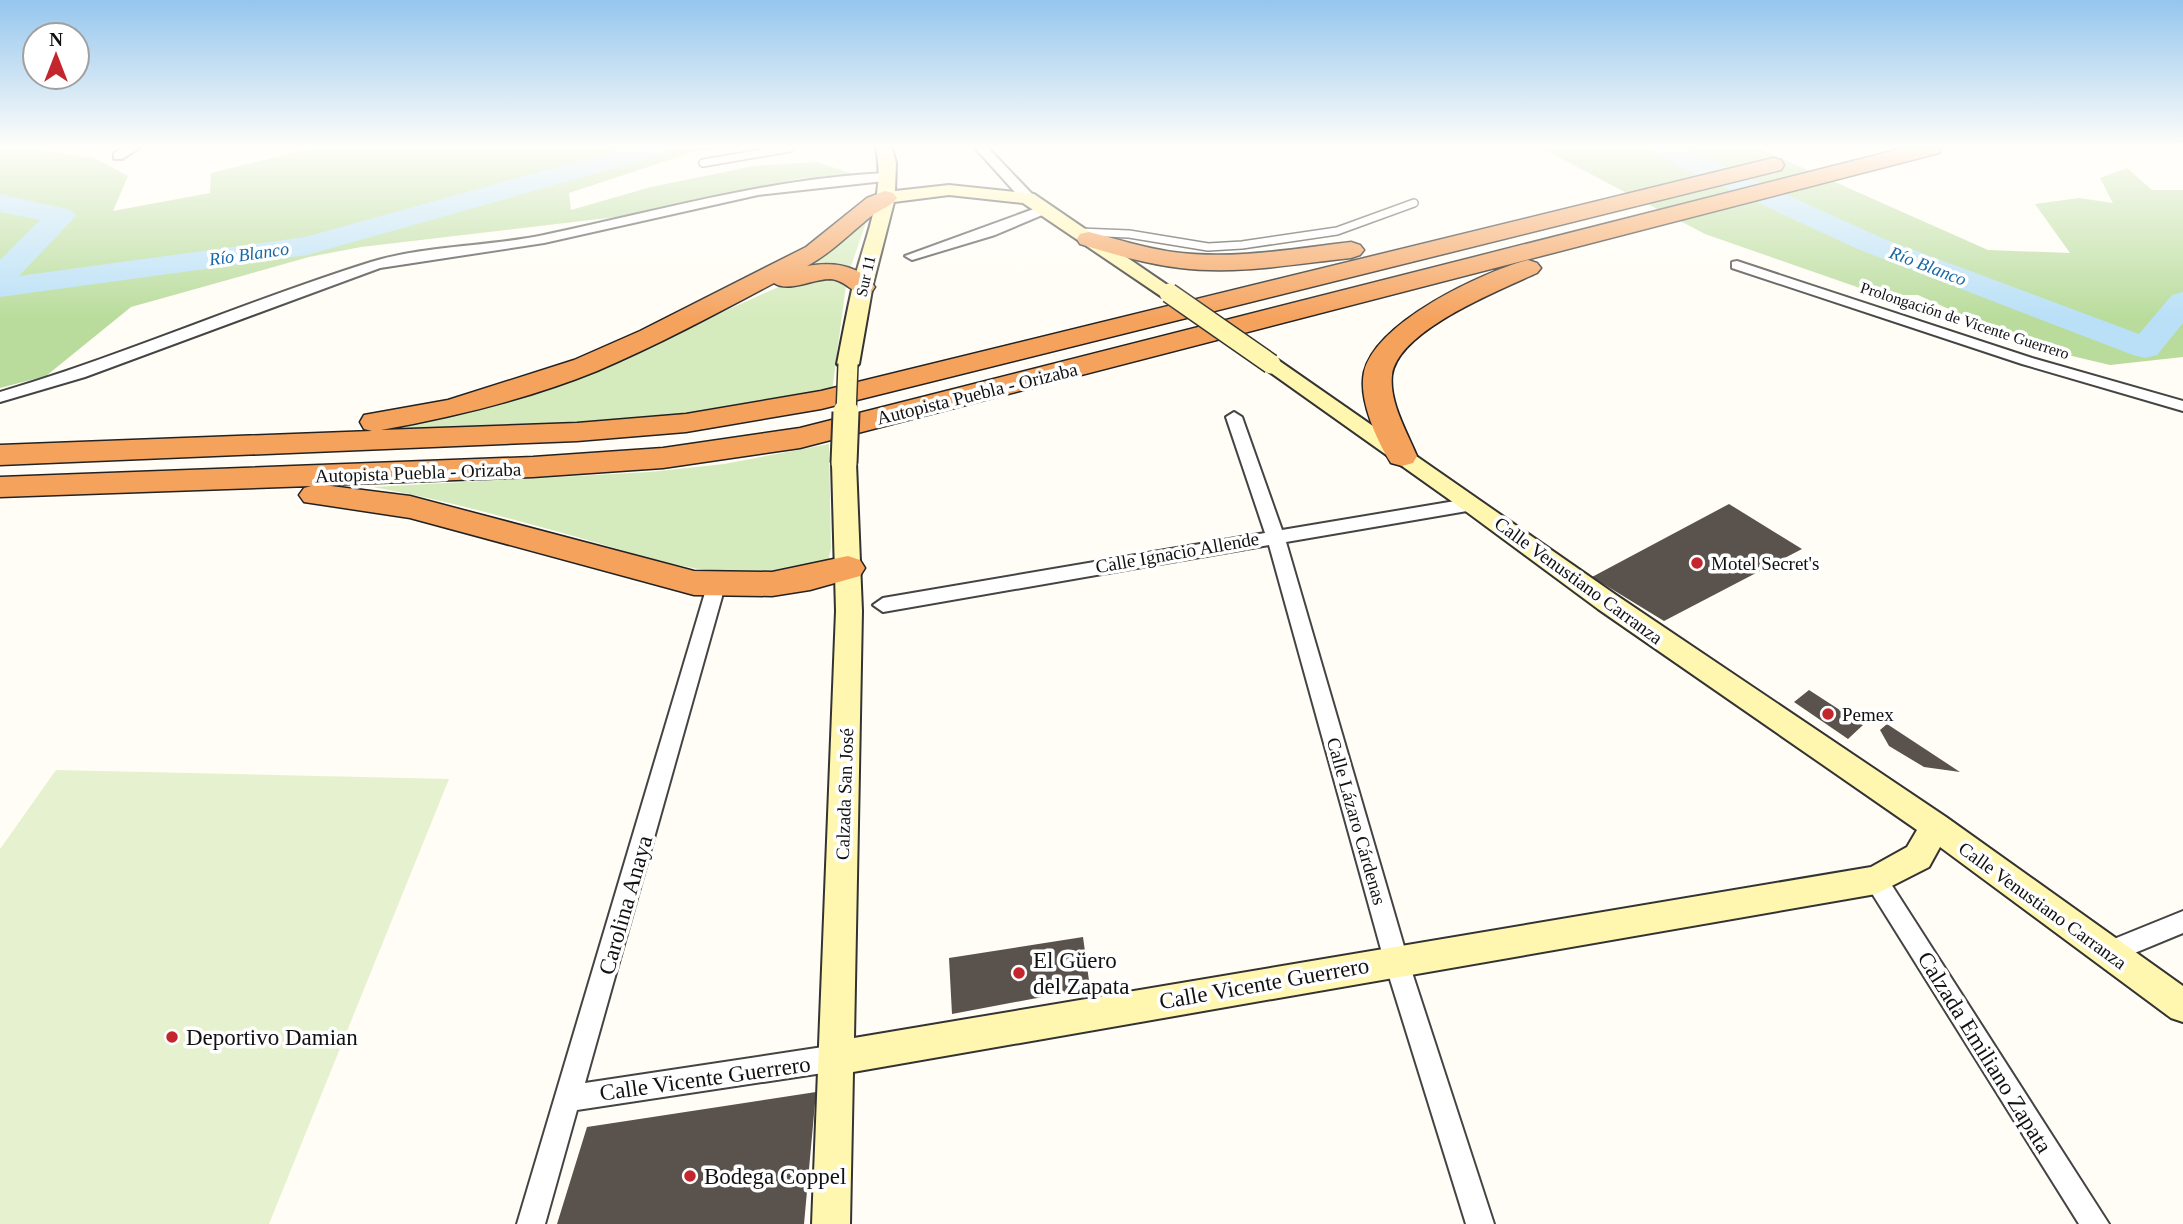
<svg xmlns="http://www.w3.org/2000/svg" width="2183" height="1224" viewBox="0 0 2183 1224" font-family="Georgia,serif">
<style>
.green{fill:#d5ebbd}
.forest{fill:#b9dc9c}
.pitch{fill:#e6f2cf}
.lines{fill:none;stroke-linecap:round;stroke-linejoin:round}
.river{fill:#b9e0f7;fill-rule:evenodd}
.building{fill:#5a524d}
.lane-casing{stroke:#444;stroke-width:10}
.street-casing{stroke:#444;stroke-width:4}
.secondary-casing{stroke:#333;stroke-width:4}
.highway-casing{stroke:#222;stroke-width:3}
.lane{stroke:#fff;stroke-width:7}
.street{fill:#fff;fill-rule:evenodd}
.secondary{fill:#fff6b0;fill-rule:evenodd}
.highway{fill:#f5a25d;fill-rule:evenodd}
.secondary-bridge-far1-casing{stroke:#333;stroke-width:22;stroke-linecap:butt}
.secondary-bridge-casing{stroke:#333;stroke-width:29;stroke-linecap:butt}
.secondary-bridge-far1{stroke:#fff6b0;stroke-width:19}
.secondary-bridge{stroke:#fff6b0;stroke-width:25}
.poi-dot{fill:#c4262e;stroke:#fff;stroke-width:2.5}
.labels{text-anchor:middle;stroke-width:7;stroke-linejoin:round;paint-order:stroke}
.far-street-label{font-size:16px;fill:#111;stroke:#fff}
.far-water-label{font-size:18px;font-style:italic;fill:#1768a6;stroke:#fff}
.street-label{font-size:19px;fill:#111;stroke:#fff}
.poi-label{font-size:19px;fill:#111;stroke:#fff;text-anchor:start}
.near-street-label{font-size:23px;fill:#111;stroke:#fff}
.near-poi-label{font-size:23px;fill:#111;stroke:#fff;text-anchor:start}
</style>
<rect width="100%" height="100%" fill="#fffdf5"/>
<path class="green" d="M869,214L851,266C827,262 807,267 783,274Z
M843,279L846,285L832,391L641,420L345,434L444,414L620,358L794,280Z
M829,444L831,548L828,562C740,595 645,555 559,532C497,515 436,498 373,487L650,472L724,464Z"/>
<path class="forest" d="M0,148H37L36,150L94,158L128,176L113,211L210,193L211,173L314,148H721L693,152L569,193L571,210L651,187L754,166L817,162L853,174L797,179L641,214L361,247L309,257L131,307L46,376L0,388Z
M1541,148H1758L1988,250L2070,253L2035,204L2079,198L2113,203L2100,178L2127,168L2152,190H2183V357L2110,365L2030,346L1918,295H1880L1705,234Z"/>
<path class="pitch" d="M56,770L449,779L269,1224H0V849Z"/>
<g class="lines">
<path class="river" d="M625,148H668L665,154L307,255L0,297V260L40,220L0,212V194L71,210L76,216L19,276L305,237Z
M1649,148H1684L1882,238L2139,334L2172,295L2183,292V323L2157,355L2145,358L2133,355L1860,250L1652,154Z"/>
</g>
<path class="building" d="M1729,504L1802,549L1664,621L1592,577Z
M1809,690L1863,725L1848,739L1794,702Z
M1887,724L1960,772L1924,767L1889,746L1880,730Z
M1083,937L1090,988L952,1014L949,958Z
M816,1092L804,1224H557L587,1127Z"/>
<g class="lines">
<defs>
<path id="lane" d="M703,163L790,148
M1080,232L1129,234L1208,247L1242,245L1337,231L1414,203"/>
<path id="street" d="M124,148H139L122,159H114V153Z
M975,148H988L1033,195V201H1023Z
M888,173L893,174V180L758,195L544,243L380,268L85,377L0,402V392C126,355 246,301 371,262C426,245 487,247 544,235C659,211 770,178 888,173Z
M1042,206L1049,210L1047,213L995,235L912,260L905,256Z
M1737,261L2032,358L2183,401V411L2022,364L1732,268V262Z
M1234,412L1242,417L1282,530L1473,498L1482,504L1473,510L1286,542L1408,960L1494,1224H1466L1384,960L1269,545L883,612L873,605L883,598L1265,533L1226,417Z
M716,579L725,586L585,1083L836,1045L845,1049L849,1058L845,1067L836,1071L577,1110L545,1224H517L707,586Z
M1876,870L1884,873L2109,1224H2079L1868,887L1864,880L1868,873Z
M2183,911V933L2108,964L2099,961L2096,953L2099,945Z"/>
<path id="secondary" d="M876,148H892L896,163L895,191L949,185L1034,194L1179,293L1176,297H1162L1023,203L949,195L894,202L873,284L859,364L855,368H841L837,364C842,338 847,311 853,285C864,239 886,195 876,148Z
M1271,358L1278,360L1616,595L1946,817L2183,986V1022L2171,1018L1940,847L1929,867L1876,894L853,1072L850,1224H812L836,611L832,463L836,458H852L856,463L862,611L854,1038L1871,867L1907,847L1917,830L1598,609L1464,510L1264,368L1260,364L1264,360Z"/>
<path id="highway" d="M1904,148H1942L1939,153L800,448L663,468L533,477L323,485L410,496L694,571L772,572L848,556L860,560L865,568L860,576L810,590L772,596L694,595L410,518L304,502L299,495L304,488L311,486L0,497V477L533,457L663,448L800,428Z
M1773,158L1781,160L1784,165L1781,170L821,409L686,432L577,441L0,465V445L372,431L364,429L360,422L364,415L448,400L574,360L640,331L806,247L867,198L885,191L893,193L897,198C891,206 882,209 874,214C851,232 833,252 807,266C832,262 859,264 875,287L871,293C852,297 848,280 830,279C812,279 789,293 774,283C716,314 658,345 597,371C528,399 454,417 381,430L577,423L686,414L821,391Z
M1089,232C1117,239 1144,248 1173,252C1232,260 1292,249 1351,242L1360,245L1364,250L1360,255L1351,258C1294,264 1237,275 1180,268C1146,264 1113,254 1080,244L1077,239L1080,234Z
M1528,260L1537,263L1541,268L1537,273C1500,290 1398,330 1392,375C1389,402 1407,432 1417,456L1413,463L1402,466L1391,463C1377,441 1358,399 1364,372C1376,322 1482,272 1528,260Z"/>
</defs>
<use href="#lane" class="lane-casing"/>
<use href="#street" class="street-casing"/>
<use href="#secondary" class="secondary-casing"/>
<use href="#highway" class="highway-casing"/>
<use href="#lane" class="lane"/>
<use href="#street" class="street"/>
<use href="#secondary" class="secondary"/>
<use href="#highway" class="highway"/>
<defs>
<path id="secondary-bridge-far1" d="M1169,293L1271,364
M846,414L848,364"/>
<path id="secondary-bridge" d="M844,463L846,412"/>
</defs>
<use href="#secondary-bridge-far1" class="secondary-bridge-far1-casing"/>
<use href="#secondary-bridge" class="secondary-bridge-casing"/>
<use href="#secondary-bridge-far1" class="secondary-bridge-far1"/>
<use href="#secondary-bridge" class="secondary-bridge"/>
</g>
<linearGradient id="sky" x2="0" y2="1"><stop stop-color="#95c6ee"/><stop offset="0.46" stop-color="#fffefa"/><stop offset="1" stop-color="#fffefa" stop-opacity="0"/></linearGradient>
<rect width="2183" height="319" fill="url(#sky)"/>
<g class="poi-dot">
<circle cx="1697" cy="563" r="7"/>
<circle cx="1828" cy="714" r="7"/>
<circle cx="1019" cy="973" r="7"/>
<circle cx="172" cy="1037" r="7"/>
<circle cx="690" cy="1176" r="7"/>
</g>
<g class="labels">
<g class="far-street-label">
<text transform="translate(865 276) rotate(-77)" y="6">Sur 11</text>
<text transform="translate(1965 320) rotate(18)" y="6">Prolongación de Vicente Guerrero</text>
</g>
<g class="far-water-label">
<text transform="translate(249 254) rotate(-8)" y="6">Río Blanco</text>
<text transform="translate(1928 266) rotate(21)" y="6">Río Blanco</text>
</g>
<g class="street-label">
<text transform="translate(977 393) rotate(-14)" y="7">Autopista Puebla - Orizaba</text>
<text transform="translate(418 472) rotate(-2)" y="7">Autopista Puebla - Orizaba</text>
<text transform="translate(1177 552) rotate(-10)" y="7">Calle Ignacio Allende</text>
<text transform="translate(1579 580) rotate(36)" y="7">Calle Venustiano Carranza</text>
<text transform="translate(844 794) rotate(-88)" y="7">Calzada San José</text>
<text transform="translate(1357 821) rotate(74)" y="7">Calle Lázaro Cárdenas</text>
<text transform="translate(2043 905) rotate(36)" y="7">Calle Venustiano Carranza</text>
</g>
<g class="poi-label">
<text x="1711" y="570">Motel Secret's</text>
<text x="1842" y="721">Pemex</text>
</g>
<g class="near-street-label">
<text transform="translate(625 905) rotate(-74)" y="8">Carolina Anaya</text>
<text transform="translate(1264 983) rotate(-10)" y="8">Calle Vicente Guerrero</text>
<text transform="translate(1985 1052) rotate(58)" y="8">Calzada Emiliano Zapata</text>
<text transform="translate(705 1078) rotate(-8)" y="8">Calle Vicente Guerrero</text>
</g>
<g class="near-poi-label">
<text x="1033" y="968">El Güero<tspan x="1033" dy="26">del Zapata</tspan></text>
<text x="186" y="1045">Deportivo Damian</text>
<text x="704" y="1184">Bodega Coppel</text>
</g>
</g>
<g transform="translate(56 56)"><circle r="33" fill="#ffffff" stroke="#a0a0a0" stroke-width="2"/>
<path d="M0-5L12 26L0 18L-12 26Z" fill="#c4262e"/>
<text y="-10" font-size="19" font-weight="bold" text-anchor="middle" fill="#111111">N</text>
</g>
</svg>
